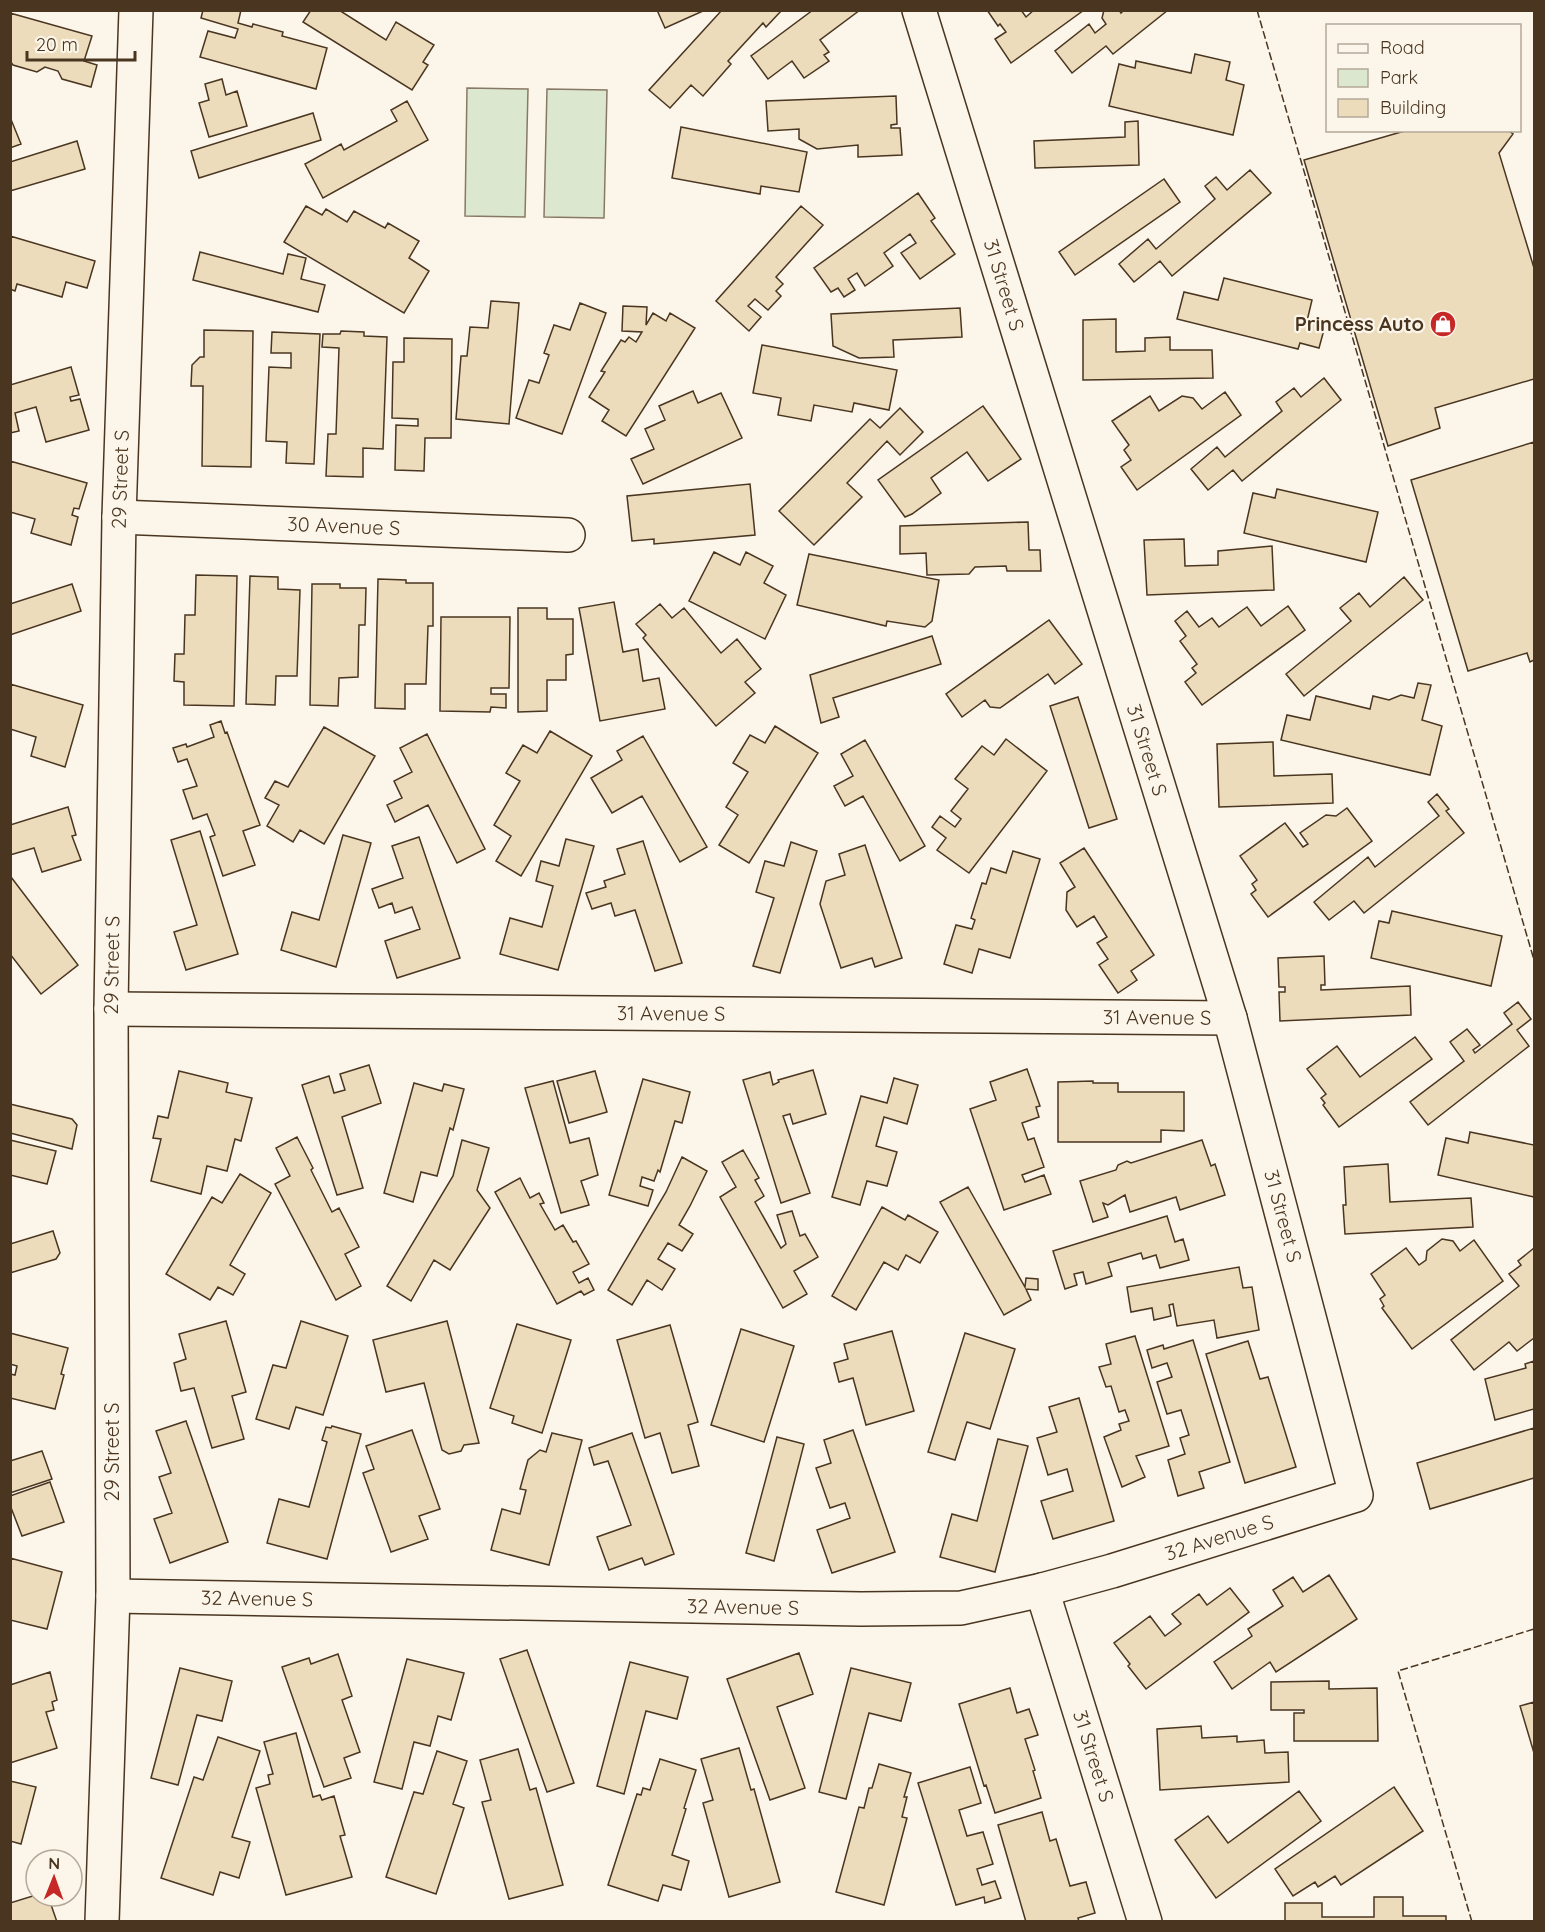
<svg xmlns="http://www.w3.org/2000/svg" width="1545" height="1932" viewBox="0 0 1545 1932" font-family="Quicksand,sans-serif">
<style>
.green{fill:#dce7d0;stroke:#887966;stroke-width:1.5}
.building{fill:#ecdcbc;stroke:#4a3520;stroke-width:1.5}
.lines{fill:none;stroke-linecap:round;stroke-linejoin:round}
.minor-casing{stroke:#4a3520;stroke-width:36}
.minor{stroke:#fbf6e9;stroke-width:33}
.fence{stroke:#4a3520;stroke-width:1.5;stroke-dasharray:8 3;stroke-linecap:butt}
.labels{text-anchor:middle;stroke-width:4.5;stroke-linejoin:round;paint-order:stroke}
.street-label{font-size:20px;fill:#4a3520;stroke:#fbf6e9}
.poi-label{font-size:20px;font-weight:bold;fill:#4a3520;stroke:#fbf6e9;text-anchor:end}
</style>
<rect width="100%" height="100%" fill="#fbf6e9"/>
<path class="green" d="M467,88L528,89L525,217L465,216Z
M547,89L607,90L604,218L544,217Z"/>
<path class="building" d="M203,10H241L238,23L252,27L253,24L283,32L282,36L327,48L316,89L200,57L208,31L235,38L238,29L201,18Z
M311,10H339L386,40L396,22L434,45L423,62L428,65L412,90L303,22Z
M657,10H703V11L665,28Z
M722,10H782L766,27L763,23L728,61L731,64L703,96L691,85L670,108L649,90Z
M813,10H860L820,40L829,52L824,55L829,61L804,78L792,61L768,79L751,56Z
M987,10H1021L1026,17L1034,10H1084L1011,63L995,39L1006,32L1000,24L998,26Z
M1104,10H1119L1121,13L1124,10H1168L1113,54L1106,46L1072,73L1055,51L1089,24L1095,33L1106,24L1102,18Z
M10,13L92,36L84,61L97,65L91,87L62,79L58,71L45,67L37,72L13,65L10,61Z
M1195,54L1230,62L1226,80L1244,85L1233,135L1109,106L1119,64L1135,68L1136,61L1191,73Z
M222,79L226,95L237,91L247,126L209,137L199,103L209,100L205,84Z
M896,96L897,124L891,125V128H900L902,155L858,157V145L817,149L799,139V129L768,131L766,101Z
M407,101L428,140L323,198L305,164L341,144L344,150L397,121L391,110Z
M313,113L321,140L199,178L191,151Z
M10,117L21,144L10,148Z
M1138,121L1139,165L1035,168L1034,141L1125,137V122Z
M681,127L807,152L799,192L761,186L760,194L672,178Z
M1408,130H1508L1513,134L1499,153L1534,268V379L1435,408L1440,428L1388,446L1304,160Z
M77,141L85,169L10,191V162Z
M1250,170L1271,193L1172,276L1160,261L1134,282L1119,264L1148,239L1156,249L1215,199L1205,186L1216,177L1227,190Z
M1164,179L1180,202L1075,275L1059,252Z
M918,193L935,218L931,221L955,254L920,279L901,253L916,243L910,234L884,253L893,266L865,286L857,273L848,279L855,290L844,297L838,288L831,292L814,268Z
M306,206L322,215L326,209L347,222L354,211L385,228L388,223L419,241L409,258L429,271L404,313L284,242Z
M801,206L823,225L776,277L783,284L776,291L781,296L768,310L755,299L748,306L761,317L749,331L716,301Z
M10,236L95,261L87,288L66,282L62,297L17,284L15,291L10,289Z
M200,252L283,274L288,254L306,258L301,279L325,285L318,312L193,280Z
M1224,278L1312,300L1307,321L1325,326L1319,348L1300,343L1298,349L1177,319L1184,292L1218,300Z
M491,301L519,303L509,424L456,419L461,356H467L470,327L488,328Z
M580,303L606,313L562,434L516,418L529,380L539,383L549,355L544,353L554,325L570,330Z
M623,306L647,307L646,325L653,313L666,321L670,313L695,328L626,436L602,421L609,410L589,397L605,372L601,371L621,340L625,342L629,337L636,342L642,332L622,331Z
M960,308L962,337L893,340L894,357L859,358L833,346L831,314Z
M1116,319V352L1145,351V338L1170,337V350H1212L1213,378L1083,380V320Z
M204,330L253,331L251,467L202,466L203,386H191L192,365L200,357H204Z
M341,331L364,332V336L387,337L383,449L363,448V477L326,476L328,434H336L339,348L322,347L323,334H340Z
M272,332L320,334L314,464L286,463L287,442L266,441L269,367L291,368V353H271Z
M404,338L452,339L451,438H425L424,471L395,470L396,425L418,426V419L392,418L393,362H404Z
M762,345L897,370L889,410L854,403L852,412L814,405L811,421L778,415L781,398L753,393Z
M71,367L79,395L70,397L71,401L80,399L89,430L46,442L36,407L15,413L19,431L10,433V385Z
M1324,378L1341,400L1242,481L1233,470L1208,490L1191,469L1217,447L1225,457L1282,411L1276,402L1294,388L1301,397Z
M693,391L698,403L721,393L742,438L643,484L631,459L654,449L645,429L665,420L659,406Z
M1225,392L1241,415L1137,490L1121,467L1131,460L1124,450L1129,445L1112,421L1150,396L1159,411L1182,396L1193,398L1202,409Z
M983,406L1021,459L988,481L967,452L931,478L941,493L912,514L905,517L878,480Z
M900,408L923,432L900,455L887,441L847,483L862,497L814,545L779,511L870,419L880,428Z
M1534,442V660L1530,662L1527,653L1468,671L1411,480Z
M10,461L87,483L79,509L74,508L72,515L78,517L71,545L31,533L35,519L10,512Z
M750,484L755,535L654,544V539L632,541L627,496Z
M1277,489L1378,512L1366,562L1244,533L1253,493L1275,498Z
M1028,522L1029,550H1040L1041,571H1007L1006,566L975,567L969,574L927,575L926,553L900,554V526Z
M1184,539L1185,566L1218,565V551L1272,546L1274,590L1147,595L1144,540Z
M714,552L740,565L746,552L773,566L764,583L786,595L765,639L689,601Z
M809,554L939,580L932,621L925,627L887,621L886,626L797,605Z
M196,575L237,576L234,706L184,705V682L174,681L175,654H184L185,615H195Z
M250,576L278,577V589L300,590L297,676H276L275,705L246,704Z
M1404,577L1423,600L1304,696L1286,674L1351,621L1340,608L1359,593L1370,607Z
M378,579L406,580V583H433V626H428L426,684H405V709L375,708Z
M72,584L81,611L10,635V604Z
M312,584H340V588H366L365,625H359L358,677L339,678L338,706L310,705Z
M614,602L623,652L638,649L643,681L659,678L665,709L600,721L579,608Z
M660,604L672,618L684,608L721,653L737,639L761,669L745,682L755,693L716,726L643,638L646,635L636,624Z
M1288,606L1305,630L1202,705L1185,682L1196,673L1192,668L1197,664L1180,641L1186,636L1175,621L1187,611L1199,627L1212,618L1219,627L1247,607L1261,626Z
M518,608H547V619H573V654L566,655V680H547V711L518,712Z
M441,617H510L509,688H491V694H506V708L491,707L490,712L440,711Z
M1049,620L1082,664L1055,684L1048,674L1000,708L990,707L985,700L962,717L946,694Z
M932,636L941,664L833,698L839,717L821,723L810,675Z
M1418,683L1431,685L1422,720L1442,726L1430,775L1281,740L1287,715L1310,720L1316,696L1370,709L1373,696L1389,700L1401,695L1414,698Z
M10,684L83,705L65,767L31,756L36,737L10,729Z
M1078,697L1117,819L1089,828L1050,706Z
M221,721L225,733L227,732L260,825L243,831L255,865L223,876L210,837L215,835L207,814L193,819L183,790L197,786L187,759L178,762L173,748L186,744L187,747L214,737L210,725Z
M775,726L818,753L749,863L719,845L738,815L726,807L748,772L733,763L750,735L765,743Z
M324,727L375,756L324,844L300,830L293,842L267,826L279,805L265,798L275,781L288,787Z
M550,731L592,756L521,876L496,861L511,836L494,825L520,781L506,773L523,745L537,753Z
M427,734L485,849L457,863L428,805L395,822L387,805L402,798L394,781L412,772L400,748Z
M643,736L707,847L680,862L642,796L612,813L591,778L622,760L617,751Z
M1006,739L1047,771L969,873L937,850L946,838L932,827L940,816L955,827L961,819L951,811L968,789L955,779L982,746L994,755Z
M865,740L925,846L900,861L863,796L845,806L834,786L853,776L841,754Z
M1273,742L1274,776L1332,774L1333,803L1219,807L1217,744Z
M1437,794L1449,809L1446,811L1464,833L1364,913L1354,901L1329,920L1314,902L1368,857L1375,867L1439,816L1428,802Z
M68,807L76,835L72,836L81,860L42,872L34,848L10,855V825Z
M1347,808L1372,841L1268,917L1251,894L1256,890L1252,884L1257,880L1240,856L1285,823L1303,847L1308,844L1300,833L1326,815L1336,816Z
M200,831L238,954L186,970L174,932L197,925L171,840Z
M343,835L371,843L336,967L281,950L292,912L319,920Z
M419,837L460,958L397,978L385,941L420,929L412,907L395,913L392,903L379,908L372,889L403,878L392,846Z
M566,839L594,846L558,970L500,954L510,918L542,927L553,886L536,881L541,861L559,866Z
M643,841L682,963L655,971L635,910L615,916L611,903L592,909L586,893L606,887L604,881L625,874L617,849Z
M791,842L817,851L780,973L753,966L774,898L756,892L765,861L784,866Z
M865,845L902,958L875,967L872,958L841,968L820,904L826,881L845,875L839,854Z
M1084,848L1154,955L1131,971L1137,980L1118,993L1099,965L1108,959L1097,943L1107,937L1094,916L1077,927L1066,910L1067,892L1075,887L1060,863Z
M1013,851L1040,859L1010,958L979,949L972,973L944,964L956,925L972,929L975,920L971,918L982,883L986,884L991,868L1006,873Z
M11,877L78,965L41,994L10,954Z
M1392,911L1502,936L1491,986L1371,958L1379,921L1389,923Z
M1324,956L1325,985H1321V990L1410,986L1411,1015L1280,1021L1279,992H1285V987H1279L1278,958Z
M1518,1002L1531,1019L1517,1030L1529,1046L1428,1125L1410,1102L1464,1061L1450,1042L1467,1029L1480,1045L1473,1050L1475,1053L1512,1024L1504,1013Z
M1415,1037L1432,1059L1339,1127L1323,1105L1325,1103L1321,1098L1326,1094L1307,1069L1337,1046L1360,1077Z
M369,1065L381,1103L342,1117L363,1188L337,1195L302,1085L329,1076L334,1093L345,1090L340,1074Z
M1027,1069L1040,1106L1036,1107L1039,1117L1022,1123L1028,1140L1034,1138L1044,1167L1022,1175L1025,1182L1044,1175L1051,1194L1004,1210L970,1109L996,1100L990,1082Z
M813,1070L826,1114L793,1124L790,1114L783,1116L810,1193L781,1203L743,1080L770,1072L773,1085L779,1082L778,1080Z
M179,1071L228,1083L226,1092L252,1098L241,1141L235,1139L227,1171L207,1166L201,1194L151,1181L161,1139L153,1138L158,1116L168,1118Z
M595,1071L607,1112L569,1123L557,1081Z
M894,1078L918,1085L907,1124L884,1117L876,1146L897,1152L887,1186L867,1181L860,1205L832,1197L861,1096L887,1103Z
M643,1079L690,1092L682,1123L675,1121L660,1172L658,1170L654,1181L642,1177L640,1186L653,1190L648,1206L609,1195Z
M553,1081L570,1143L589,1138L598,1175L581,1181L589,1205L561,1213L525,1088Z
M1093,1081V1083H1118V1092H1184V1131L1161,1130V1142H1058V1082Z
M414,1083L442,1091L444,1084L464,1089L453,1130L450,1128L437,1176L421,1172L413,1202L384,1193Z
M10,1104L72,1119L77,1125L72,1149L10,1133Z
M1470,1132L1534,1145V1197L1438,1175L1446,1138L1468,1143Z
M297,1137L313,1168L311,1170L332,1212L339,1208L359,1247L345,1254L361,1286L336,1300L275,1184L290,1176L276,1148Z
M10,1140L56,1151L47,1184L10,1175Z
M462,1140L489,1148L477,1190L490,1208L450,1270L434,1260L411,1301L387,1286L453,1176Z
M1202,1140L1211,1166L1215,1164L1225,1195L1180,1210L1176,1197L1130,1212L1125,1195L1108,1205L1103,1203L1108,1217L1093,1222L1080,1181L1116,1170L1118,1165L1127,1161L1131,1163Z
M743,1150L759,1178L755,1180L764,1196L755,1202L781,1248L786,1244L777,1215L792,1211L800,1236L805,1234L818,1257L794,1271L807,1294L783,1308L720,1197L736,1187L722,1162Z
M682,1157L707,1171L690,1206L679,1225L693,1234L682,1251L668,1243L658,1259L675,1269L662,1290L647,1280L632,1305L608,1290L666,1192Z
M1388,1164L1390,1202L1471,1198L1473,1227L1345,1234L1343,1205H1346L1344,1167Z
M240,1174L271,1193L230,1265L245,1274L233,1295L218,1287L210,1300L166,1274L212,1197L222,1203Z
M520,1178L530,1198L539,1193L544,1203L540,1204L555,1230L563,1225L573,1242L576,1241L589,1264L573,1272L579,1283L588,1278L594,1290L584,1295L581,1291L557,1304L495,1192Z
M968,1187L1025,1287L1026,1278L1038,1279V1290L1026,1289L1031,1300L1004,1315L940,1202Z
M882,1207L905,1220L908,1215L938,1232L920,1263L906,1255L898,1270L884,1262L856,1310L832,1296Z
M1167,1216L1175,1242L1183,1239L1189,1260L1160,1268L1156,1255L1143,1259L1141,1253L1108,1263L1112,1276L1086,1284L1083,1272L1074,1274L1077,1285L1065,1289L1053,1251Z
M53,1231L60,1253L56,1259L10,1273V1244Z
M1442,1239L1453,1241L1460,1251L1474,1240L1503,1281L1412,1349L1382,1308L1384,1306L1380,1299L1385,1295L1371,1274L1406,1248L1419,1265L1426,1260L1427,1251Z
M1534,1248V1338L1517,1351L1509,1342L1474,1370L1451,1340L1519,1286L1509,1274L1521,1265L1518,1261Z
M1239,1267L1243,1288L1252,1287L1259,1330L1217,1338L1214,1320L1177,1326L1173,1304L1169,1305L1171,1316L1154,1320L1152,1308L1131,1312L1127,1287Z
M226,1321L246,1392L232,1396L244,1439L212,1448L194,1388L181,1391L174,1363L186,1359L179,1334Z
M301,1321L348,1336L323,1415L296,1407L289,1429L256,1419L273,1365L286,1368Z
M447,1321L479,1443L464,1445L461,1451L449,1454L442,1450L424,1383L386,1392L373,1340Z
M517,1324L571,1340L542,1433L512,1423L514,1416L490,1408Z
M670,1325L698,1422L688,1425L699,1466L672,1473L660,1433L645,1438L617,1340Z
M741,1329L794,1346L764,1442L711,1425Z
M892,1331L914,1411L866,1425L853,1378L839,1382L834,1363L848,1359L844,1344Z
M10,1333L68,1348L61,1374L64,1375L55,1409L10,1398V1374L15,1375L17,1366L10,1364Z
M965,1333L1015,1349L990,1429L967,1422L955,1460L928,1452Z
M1135,1336L1169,1446L1136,1456L1145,1477L1122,1487L1104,1437L1121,1430L1119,1424L1129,1421L1125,1410L1119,1412L1111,1386L1106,1387L1099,1367L1111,1364L1106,1344Z
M1193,1340L1230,1462L1199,1472L1204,1488L1178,1496L1168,1460L1185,1454L1180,1438L1189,1435L1181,1410L1167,1414L1157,1382L1172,1377L1167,1363L1152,1368L1147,1350L1163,1345L1164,1349Z
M1248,1341L1260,1379L1268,1377L1296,1467L1245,1483L1206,1354Z
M1534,1361V1409L1495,1420L1485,1379L1526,1368L1525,1364Z
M1079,1398L1114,1521L1053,1539L1041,1501L1073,1491L1067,1469L1048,1475L1037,1438L1057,1432L1049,1407Z
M186,1421L228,1542L170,1563L154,1519L172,1513L159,1477L171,1473L156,1431Z
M332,1426L361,1434L327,1559L267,1543L279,1499L309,1507L327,1442L322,1440L326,1427L331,1428Z
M1534,1428V1478L1430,1509L1417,1463Z
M412,1430L440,1509L419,1516L428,1539L391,1552L363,1473L374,1469L366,1446Z
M853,1430L895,1552L832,1573L817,1530L850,1518L845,1503L830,1508L816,1468L831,1463L824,1440Z
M552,1433L582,1440L549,1565L491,1550L502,1509L520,1514L526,1490L520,1489L528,1460L540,1450L546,1452Z
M632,1433L674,1554L645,1565L642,1558L609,1570L597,1537L631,1525L608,1461L594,1465L589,1448Z
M777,1437L804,1444L774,1561L746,1553Z
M998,1439L1028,1446L995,1572L940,1557L952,1514L977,1521Z
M42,1451L52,1479L10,1493V1461Z
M50,1482L64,1522L22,1536L10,1505V1496Z
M10,1558L62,1572L47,1629L10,1620Z
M1329,1575L1357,1619L1276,1672L1270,1662L1232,1689L1214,1662L1252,1636L1248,1629L1283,1606L1273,1590L1293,1577L1303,1592Z
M1230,1588L1249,1612L1146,1689L1128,1666L1130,1664L1114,1643L1150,1616L1165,1636L1181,1624L1172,1614L1199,1594L1207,1605Z
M527,1650L574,1783L547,1792L500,1659Z
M799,1653L813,1694L777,1707L805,1788L770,1800L727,1679Z
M338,1654L352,1696L342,1700L360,1752L344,1758L351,1778L324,1787L282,1667L309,1658L311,1664Z
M407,1659L464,1673L451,1720L438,1716L430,1746L414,1742L402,1789L374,1782Z
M630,1662L688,1677L677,1719L646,1711L624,1794L597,1786Z
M180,1668L232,1681L222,1721L197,1715L178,1785L151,1778Z
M851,1668L911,1683L901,1721L869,1713L846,1799L819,1792Z
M50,1672L57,1700L52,1702L54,1710L46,1712L57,1748L10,1763V1685Z
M1329,1681V1689L1377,1688L1378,1741H1294V1713H1304V1710H1271V1682Z
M1010,1688L1017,1713L1029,1709L1038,1735L1025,1739L1035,1770L1033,1771L1041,1798L995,1813L986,1785L984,1786L959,1704Z
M1534,1702V1753L1520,1706Z
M1201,1726L1202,1738L1237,1736V1742L1264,1740L1265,1753L1288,1752L1289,1782L1160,1790L1157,1729Z
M296,1733L313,1797L320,1795L322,1800L334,1796L345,1835L340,1836L352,1877L286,1895L256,1788L270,1784L268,1775L273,1774L264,1742Z
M218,1737L260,1751L232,1837L250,1842L239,1878L220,1872L213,1895L161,1878L194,1777L203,1780Z
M739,1748L751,1790L754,1789L780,1882L729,1897L703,1803L713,1800L701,1759Z
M518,1749L530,1790L536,1788L563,1885L509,1899L482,1802L491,1800L480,1760Z
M437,1751L467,1761L453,1804L464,1808L436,1894L386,1877L414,1792L423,1794Z
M660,1759L696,1770L684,1808L686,1809L672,1855L689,1861L681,1890L663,1885L658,1901L608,1885L637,1794L641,1795L643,1788L650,1790Z
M879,1764L911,1773L904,1797H907L902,1817L907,1818L884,1905L836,1892L859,1807L864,1808L869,1788H872Z
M970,1767L981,1803L959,1810L967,1836L983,1832L993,1864L977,1869L982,1885L995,1881L1001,1898L985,1903L984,1897L956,1905L918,1783Z
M10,1781L36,1787L21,1844L10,1841Z
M1394,1787L1423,1831L1341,1885L1335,1876L1318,1887L1315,1882L1293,1896L1275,1869Z
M1299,1791L1321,1821L1216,1898L1175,1840L1208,1816L1228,1843Z
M1042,1812L1050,1841L1056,1839L1070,1886L1086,1882L1095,1913L1078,1918L1079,1922H1026L998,1825Z
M36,1895L48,1896L57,1922H10V1903Z
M1374,1897H1403V1916H1446V1922H1285V1903H1322V1917H1374Z"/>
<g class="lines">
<defs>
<g id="minor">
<path id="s1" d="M119,517L568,535"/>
<path id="s2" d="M111,1009L1230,1018"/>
<path id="s3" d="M1042,1590L1145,1922"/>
<path id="s4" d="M113,1596L861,1609L961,1608L1042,1590L1112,1571L1356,1495L1230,1018L919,10"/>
<path id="s5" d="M102,1922L113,1596L111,1009L119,517L136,10"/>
</g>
</defs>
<use href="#minor" class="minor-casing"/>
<use href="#minor" class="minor"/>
<path class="fence" d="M1257,10L1534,960
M1472,1922L1398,1671L1534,1629"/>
</g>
<defs>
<symbol id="shop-disc" viewBox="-11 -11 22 22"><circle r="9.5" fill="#c62828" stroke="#fbf6e9"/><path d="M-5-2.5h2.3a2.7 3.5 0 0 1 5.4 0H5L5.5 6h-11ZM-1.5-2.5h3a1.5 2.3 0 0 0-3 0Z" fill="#fff"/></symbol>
</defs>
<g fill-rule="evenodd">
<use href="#shop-disc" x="1428" y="309" width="30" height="30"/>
</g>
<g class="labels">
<g class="street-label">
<text transform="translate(1004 285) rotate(73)" y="7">31 Street S</text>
<text dy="7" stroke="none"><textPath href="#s5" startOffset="1443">29 Street S</textPath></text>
<text dy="7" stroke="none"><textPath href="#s1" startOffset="225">30 Avenue S</textPath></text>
<text transform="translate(1147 750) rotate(73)" y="7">31 Street S</text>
<text dy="7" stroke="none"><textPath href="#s5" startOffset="957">29 Street S</textPath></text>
<text dy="7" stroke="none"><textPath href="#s2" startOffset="560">31 Avenue S</textPath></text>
<text dy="7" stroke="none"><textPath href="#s2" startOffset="1046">31 Avenue S</textPath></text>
<text transform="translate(1283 1216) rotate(75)" y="7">31 Street S</text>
<text transform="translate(112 1452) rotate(-90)" y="7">29 Street S</text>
<text dy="7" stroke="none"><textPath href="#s4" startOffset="1116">32 Avenue S</textPath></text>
<text dy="7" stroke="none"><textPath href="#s4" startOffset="144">32 Avenue S</textPath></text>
<text dy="7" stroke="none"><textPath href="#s4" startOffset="630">32 Avenue S</textPath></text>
<text dy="7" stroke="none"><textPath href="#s3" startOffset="174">31 Street S</textPath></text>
</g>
<g class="poi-label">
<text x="1424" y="331">Princess Auto</text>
</g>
</g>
<rect width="1545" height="1932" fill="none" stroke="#4a3520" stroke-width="24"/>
<rect x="1326" y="24" width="195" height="108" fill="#fbf6e9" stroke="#b4a999" stroke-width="1.5"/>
<rect x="1338" y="44" width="30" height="9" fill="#fbf6e9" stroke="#b4a999" stroke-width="1.5"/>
<text x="1380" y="54" font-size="18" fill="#4a3520">Road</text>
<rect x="1338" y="69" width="30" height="18" fill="#dce7d0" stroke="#b4a999" stroke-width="1.5"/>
<text x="1380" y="84" font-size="18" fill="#4a3520">Park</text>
<rect x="1338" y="99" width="30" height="18" fill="#ecdcbc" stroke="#b4a999" stroke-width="1.5"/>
<text x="1380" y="114" font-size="18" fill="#4a3520">Building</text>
<g transform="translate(54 1878) rotate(1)"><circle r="28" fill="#fbf6e9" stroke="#b4a999" stroke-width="1.5"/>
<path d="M0-4.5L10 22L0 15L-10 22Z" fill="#c62828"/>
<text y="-9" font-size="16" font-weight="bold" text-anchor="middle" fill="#4a3520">N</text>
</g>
<path d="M27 51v9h108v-9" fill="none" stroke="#4a3520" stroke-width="3"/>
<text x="36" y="51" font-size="18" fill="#4a3520" stroke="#fbf6e9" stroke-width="4.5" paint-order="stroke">20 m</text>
</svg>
